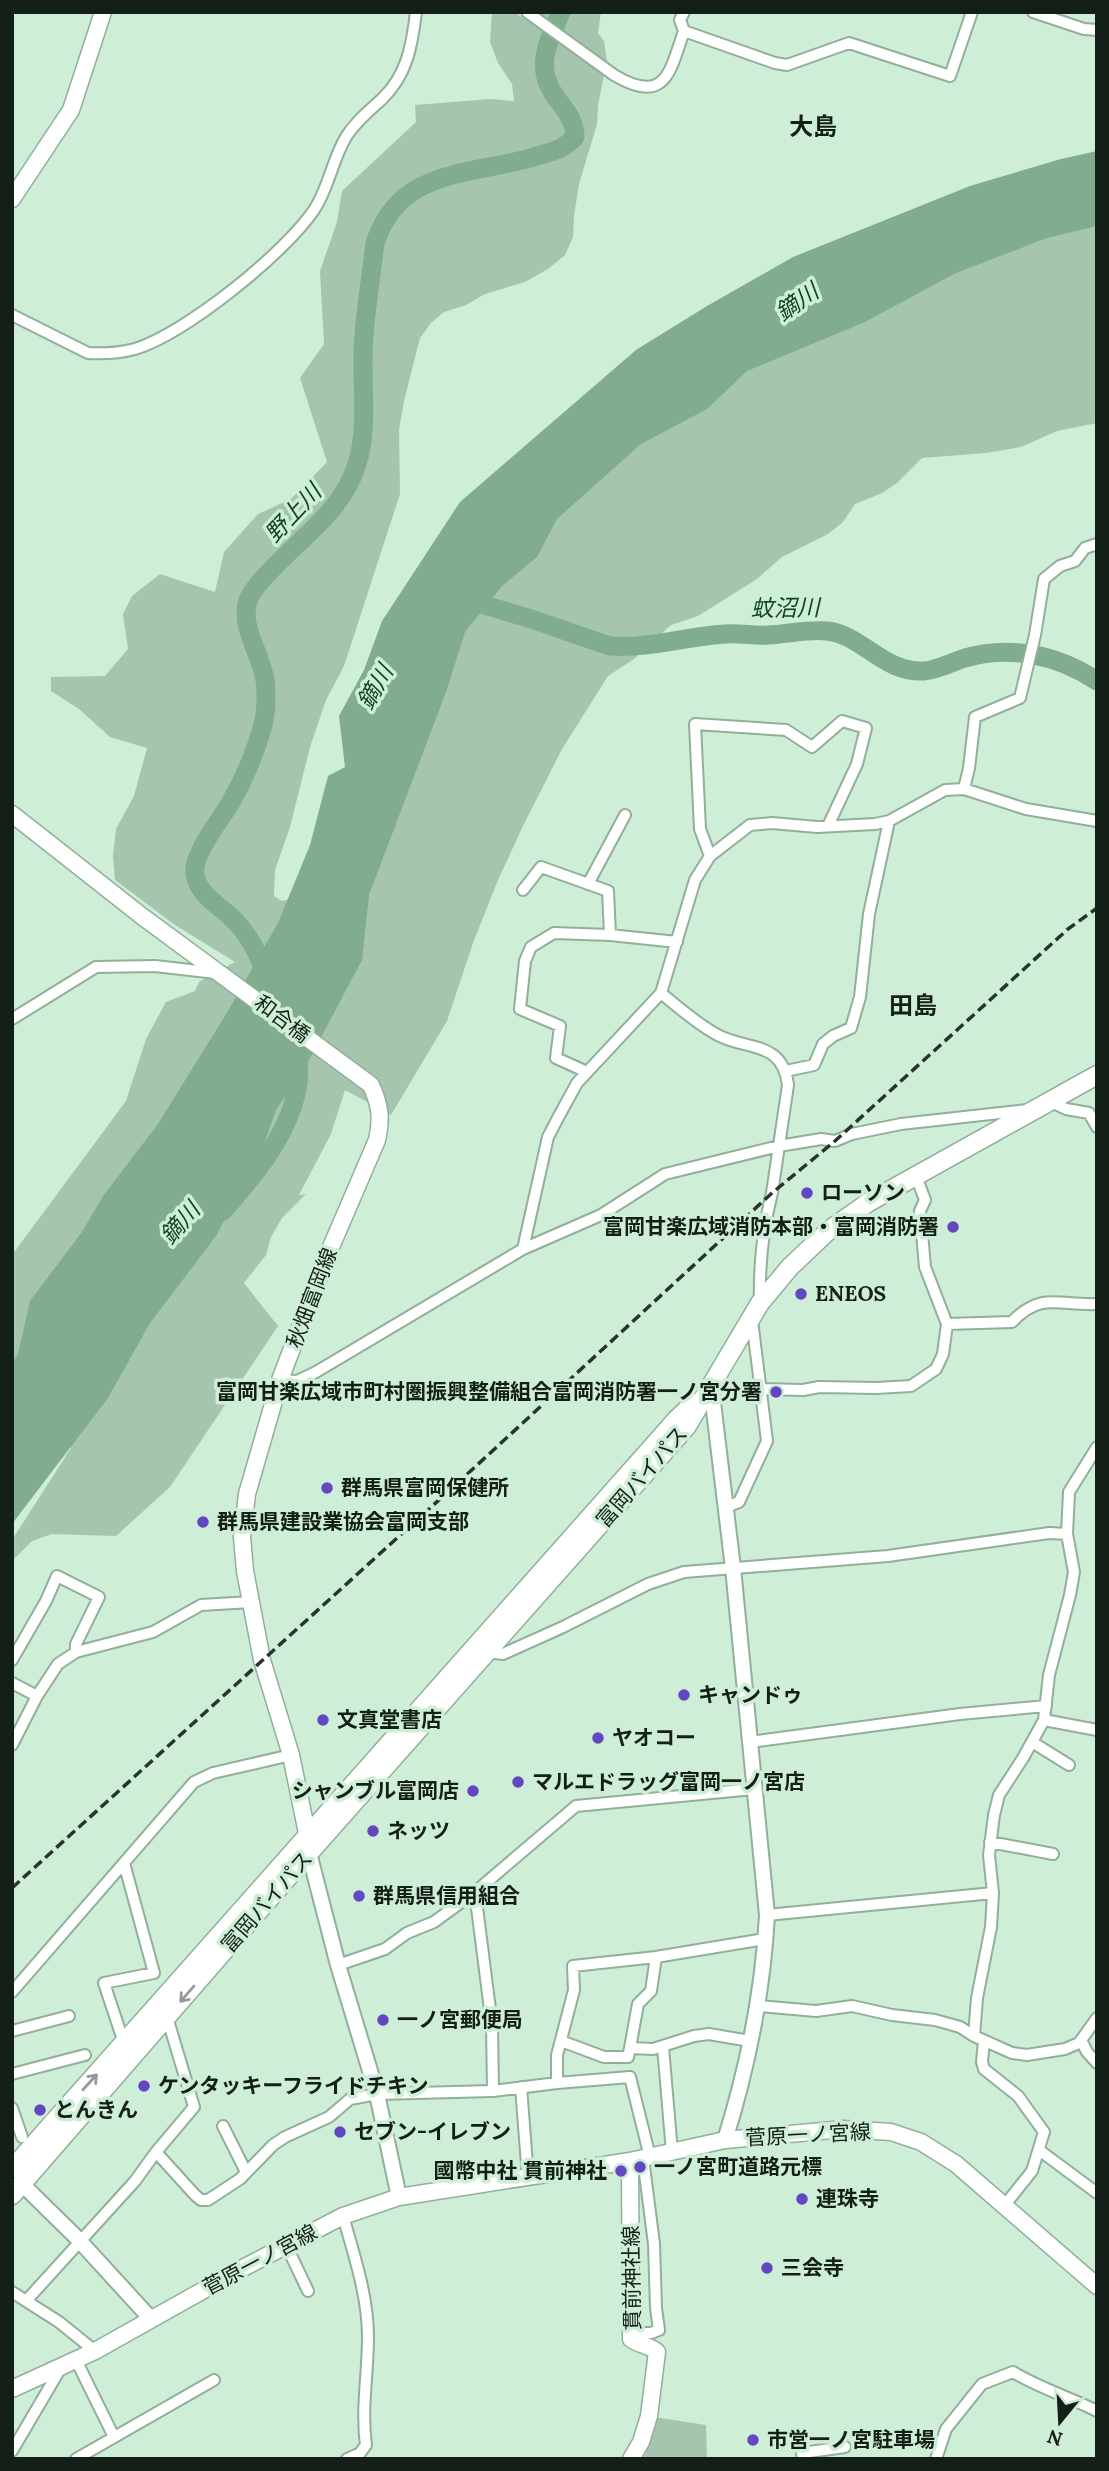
<svg xmlns="http://www.w3.org/2000/svg" width="1109" height="2471" viewBox="0 0 1109 2471" font-family="Lora,'Noto Sans JP',serif">
<style>
.green{fill:#a5c5ae}
.water{fill:#82ac8e}
.lines{fill:none;stroke-linecap:round;stroke-linejoin:round}
.river{stroke:#82ac8e;stroke-width:19}
.minor-casing{stroke:#91af99;stroke-width:14}
.tertiary-casing{stroke:#91af99;stroke-width:18}
.secondary-casing{stroke:#91af99;stroke-width:19}
.trunk-casing{stroke:#91af99;stroke-width:21}
.minor{stroke:#fff;stroke-width:10}
.tertiary{stroke:#fff;stroke-width:14}
.secondary{stroke:#fff;stroke-width:16}
.trunk{stroke:#fff;stroke-width:18}
.rail{stroke:#28352b;stroke-width:3.5;stroke-dasharray:10 5;stroke-linecap:butt}
.oneway{stroke:#959a97}
.poi-dot{fill:#6148c0;stroke:#ceeed7;stroke-width:2.5}
.labels{text-anchor:middle;stroke-width:7;stroke-linejoin:round;paint-order:stroke}
.street-label{font-size:21px;fill:#141f17;stroke:#ceeed7}
.poi-label{font-size:21px;font-weight:bold;fill:#141f17;stroke:#ceeed7;text-anchor:start}
.water-label{font-size:23px;font-style:italic;fill:#124326;stroke:#ceeed7}
.quarter-label{font-size:24px;font-weight:bold;fill:#141f17;stroke:#ceeed7}
</style>
<rect width="100%" height="100%" fill="#ceeed7"/>
<path class="green" d="M492,12H514L531,23L537,12H601L598,33L604,41L607,61L598,105L597,124L579,184L574,216L573,237L565,255L548,269L525,282L485,294L466,305L444,312L431,323L420,338L404,401L399,430L400,494L344,666L326,700L310,747L290,827L275,870L274,896L282,901L291,899L345,785L618,428L1097,189V423L1057,431L1021,447L986,453L922,458L897,483L882,493L855,504L843,522L828,534L782,557L757,579L698,616L671,625L634,659L608,676L562,749L523,826L498,880L473,943L447,1021L391,1115L345,1090L331,1134L299,1195L306,1194L282,1218L271,1237L266,1255L244,1283L278,1326L170,1487L116,1536L52,1534L32,1541L12,1561V1540L71,1448L12,1426V1255L126,1101L146,1039L166,1002L195,991L199,982L235,962L172,923L115,880L113,856L116,829L134,796L147,748L110,737L79,709L51,691V677L105,676L128,649L123,614L132,596L160,574L215,592L224,552L258,514L291,499L327,462L300,378L324,344L320,271L337,222L342,191L416,122L415,105L491,99L514,101L512,84L498,63L490,42Z
M654,2417L706,2425L707,2459H644Z"/>
<path class="water" d="M1097,151V226L1047,238L956,273L863,323L747,371L707,409L641,444L557,519L537,557L502,586L465,632L446,692L369,895L362,960L308,1062L276,1110L263,1147L216,1236L150,1323L108,1398L12,1524V1364L18,1354L30,1301L82,1232L103,1196L158,1124L228,1011L278,923L310,845L328,776L345,767L339,716L364,670L382,621L460,502L636,350L707,306L793,257L970,186L1061,159Z"/>
<g class="lines">
<path class="river" d="M466,596L481,604L528,618L610,646C649,649 687,636 726,634C740,633 755,636 769,635C788,634 808,629 827,631C861,634 883,673 924,671C938,670 952,662 965,658C1011,645 1058,655 1097,681
M267,982C261,957 250,935 232,918C219,905 198,895 195,874C191,855 223,817 232,800C244,779 254,755 261,732C266,716 267,696 265,680C261,653 238,625 249,598C254,587 264,578 272,569C304,535 343,510 357,464C368,430 362,389 363,353C364,317 371,279 375,243C400,166 474,176 537,156C553,151 563,150 575,137C575,123 568,113 560,103C533,70 546,47 561,12
M223,1211C255,1175 291,1132 298,1083C300,1072 297,1062 299,1050"/>
<defs>
<path id="minor" d="M527,12L614,75C666,106 670,71 684,31L680,20L684,12
M1033,12L1084,29L1097,30
M684,31L775,63L787,65L849,43L950,76L972,12
M12,315L88,353C104,354 120,353 135,349C186,333 284,254 314,210C329,188 332,160 346,137C355,122 369,111 382,99C407,75 412,46 416,12
M964,789L969,768L975,717L1020,698L1035,635L1044,579L1060,566L1075,561L1085,548L1097,544
M710,856L700,829L695,724L786,730L812,747L842,721L866,728L857,764L828,826
M588,884L625,815
M523,890L541,867L608,891L610,935
M661,993C678,1007 695,1022 714,1033C745,1052 782,1038 788,1085L772,1193C763,1228 759,1267 760,1303
M12,1019L96,967L155,966L216,973
M786,1071L814,1065L823,1044L833,1036L851,1028L860,997L869,914L889,821
M587,1072L556,1058L560,1026L520,1009L525,961L531,947L554,933L610,935L677,942
M1049,1101L1066,1109L1089,1113L1097,1127
M523,1249L548,1137L559,1116L577,1083L661,993L695,880L710,856L750,825L772,823L817,827L875,824L889,821L945,790L964,789L1026,809L1097,821
M947,1324L1012,1322C1041,1291 1060,1306 1097,1304
M280,1380L297,1381L316,1372L523,1249L601,1215L665,1174L779,1146L821,1139L835,1141L852,1134L901,1124L1027,1110
M761,1389L803,1390L819,1387L876,1388L911,1386L936,1369L943,1354L947,1324L925,1267L920,1211L925,1200L916,1176
M726,1507L739,1502L767,1441L752,1320
M487,1652L503,1654L563,1627L648,1584L684,1572L888,1556L1049,1533L1067,1534
M12,1660L46,1601L57,1576L99,1597L76,1644V1652
M12,1683L37,1696L12,1745
M37,1696L58,1664L76,1652L153,1632L201,1605L251,1602
M1044,1720L1097,1730
M750,1742L960,1714L1046,1706
M1032,1742L1069,1765
M990,1842L1053,1854
M475,1892L492,2025L493,2091
M767,1915L993,1893
M338,1965L385,1949L407,1933L434,1922L475,1892L576,1806L754,1789
M12,1992L194,1782L213,1773L291,1755
M758,2006L816,2011L852,2006L892,2015L935,2020L960,2027L974,2036L1012,2053L1027,2055L1065,2049L1079,2043L1097,2018
M12,2031L69,2016
M121,2034L104,1983L154,1973L124,1863
M974,2036L977,1998L991,1927L993,1893L989,1855L994,1815L999,1795L1023,1758L1044,1720L1049,1675L1070,1595L1074,1572L1067,1534L1069,1492L1097,1447
M1081,2040L1087,2052L1097,2063
M561,2041L604,2057H628L630,2048L653,2049L694,2036L709,2034L750,2041
M984,2041L982,2062L984,2069L1018,2096L1044,2132L1032,2171L1004,2206
M663,2047L672,2152
M630,2048L638,2004L651,1991L656,1957L765,1939
M12,2074L85,2055
M557,2083L630,2077L650,2157
M521,2087L528,2177
M12,2108L22,2137
M223,2126L246,2172
M1039,2150L1097,2193
M156,2152L194,2107L167,2017
M343,2216C354,2255 368,2296 368,2337C368,2374 361,2409 366,2445L360,2453L347,2459
M286,2245L308,2291
M12,2292L59,2322L95,2351
M26,2301L135,2181L156,2152L195,2195L201,2200H208L240,2179L273,2145L285,2137L329,2117L350,2099L377,2094L493,2091L557,2083V2055L574,1990L573,1966L656,1957
M631,2333H651L659,2330L656,2308L654,2244L643,2158
M76,2360L114,2437
M12,2451L62,2366
M76,2459L214,2380
M803,2459L802,2453L845,2447
M936,2459L946,2429L982,2384L1013,2372C1039,2388 1069,2397 1097,2411"/>
<path id="tertiary" d="M711,1386L733,1568L767,1915C763,1992 748,2066 725,2140
M309,1853L338,1965L377,2094L399,2197
M22,2184L76,2237L151,2319"/>
<path id="secondary" d="M12,199L71,110L103,12
M12,814L143,917L371,1085C380,1105 382,1118 377,1140L328,1254L280,1380L247,1494L242,1537L245,1571L262,1660L291,1755L309,1843
M630,2161L631,2339C639,2345 650,2345 657,2352L649,2416L641,2442L631,2459
M12,2389L95,2351L241,2269L343,2216L399,2197L630,2161L725,2140L844,2129L891,2132L921,2142L956,2164L1097,2286"/>
<path id="trunk" d="M12,2169L677,1419L694,1403
M12,2195L309,1853L687,1426L760,1303L790,1267L828,1231L869,1202L1097,1075"/>
</defs>
<use href="#minor" class="minor-casing"/>
<use href="#tertiary" class="tertiary-casing"/>
<use href="#secondary" class="secondary-casing"/>
<use href="#trunk" class="trunk-casing"/>
<use href="#minor" class="minor"/>
<use href="#tertiary" class="tertiary"/>
<use href="#secondary" class="secondary"/>
<use href="#trunk" class="trunk"/>
<path class="rail" d="M12,1888L462,1479L772,1193L835,1141L1068,929L1097,908"/>
</g>
<defs><path id="oneway-shaft" d="M-6 0H5M1.5-3L5.5 0L1.5 3" fill="none" stroke-width="1.6" stroke-linecap="round" stroke-linejoin="round" transform="scale(1.75)"/></defs>
<g class="oneway">
<use href="#oneway-shaft" transform="translate(187 1994) rotate(131)"/>
<use href="#oneway-shaft" transform="translate(90 2082) rotate(-48)"/>
</g>
<g class="poi-dot">
<circle cx="807" cy="1193" r="7"/>
<circle cx="953" cy="1227" r="7"/>
<circle cx="801" cy="1294" r="7"/>
<circle cx="776" cy="1392" r="7"/>
<circle cx="327" cy="1488" r="7"/>
<circle cx="203" cy="1522" r="7"/>
<circle cx="684" cy="1695" r="7"/>
<circle cx="323" cy="1720" r="7"/>
<circle cx="598" cy="1738" r="7"/>
<circle cx="518" cy="1782" r="7"/>
<circle cx="473" cy="1791" r="7"/>
<circle cx="373" cy="1831" r="7"/>
<circle cx="359" cy="1896" r="7"/>
<circle cx="383" cy="2020" r="7"/>
<circle cx="144" cy="2086" r="7"/>
<circle cx="40" cy="2110" r="7"/>
<circle cx="340" cy="2132" r="7"/>
<circle cx="640" cy="2167" r="7"/>
<circle cx="621" cy="2171" r="7"/>
<circle cx="802" cy="2199" r="7"/>
<circle cx="767" cy="2268" r="7"/>
<circle cx="753" cy="2440" r="7"/>
</g>
<g class="labels">
<g class="street-label">
<text transform="translate(282 1019) rotate(37)" y="7">和合橋</text>
<text transform="translate(312 1298) rotate(-69)" y="7">秋畑富岡線</text>
<text transform="translate(642 1477) rotate(-49)" y="7">富岡バイパス</text>
<text transform="translate(267 1902) rotate(-49)" y="7">富岡バイパス</text>
<text transform="translate(808 2135) rotate(-3)" y="7">菅原一ノ宮線</text>
<text transform="translate(260 2260) rotate(-28)" y="7">菅原一ノ宮線</text>
<text transform="translate(632 2278) rotate(-91)" y="7">貫前神社線</text>
</g>
<g class="poi-label">
<text x="821" y="1200">ローソン</text>
<text x="939" y="1234" text-anchor="end">富岡甘楽広域消防本部・富岡消防署</text>
<text x="815" y="1301">ENEOS</text>
<text x="762" y="1399" text-anchor="end">富岡甘楽広域市町村圏振興整備組合富岡消防署一ノ宮分署</text>
<text x="341" y="1495">群馬県富岡保健所</text>
<text x="217" y="1529">群馬県建設業協会富岡支部</text>
<text x="698" y="1702">キャンドゥ</text>
<text x="337" y="1727">文真堂書店</text>
<text x="612" y="1745">ヤオコー</text>
<text x="532" y="1789">マルエドラッグ富岡一ノ宮店</text>
<text x="459" y="1798" text-anchor="end">シャンブル富岡店</text>
<text x="387" y="1838">ネッツ</text>
<text x="373" y="1903">群馬県信用組合</text>
<text x="397" y="2027">一ノ宮郵便局</text>
<text x="158" y="2093">ケンタッキーフライドチキン</text>
<text x="54" y="2117">とんきん</text>
<text x="354" y="2139">セブン-イレブン</text>
<text x="654" y="2174">一ノ宮町道路元標</text>
<text x="607" y="2178" text-anchor="end">國幣中社 貫前神社</text>
<text x="816" y="2206">連珠寺</text>
<text x="781" y="2275">三会寺</text>
<text x="767" y="2447">市営一ノ宮駐車場</text>
</g>
<g class="water-label">
<text transform="translate(797 302) rotate(-35)" y="8">鏑川</text>
<text transform="translate(293 513) rotate(-47)" y="8">野上川</text>
<text transform="translate(785 608) rotate(-1)" y="8">蚊沼川</text>
<text transform="translate(375 687) rotate(-60)" y="8">鏑川</text>
<text transform="translate(180 1223) rotate(-49)" y="8">鏑川</text>
</g>
<g class="quarter-label">
<text x="813" y="135">大島</text>
<text x="913" y="1014">田島</text>
</g>
</g>
<rect width="1109" height="2471" fill="none" stroke="#141f17" stroke-width="28"/>
<g transform="translate(1060 2422) rotate(198)" stroke="#ceeed7" stroke-width="5" paint-order="stroke">
<path d="M0-5L12 26L0 18L-12 26Z" fill="#141f17"/>
<text y="-10" font-size="19" font-weight="bold" text-anchor="middle" fill="#141f17">N</text>
</g>
</svg>
